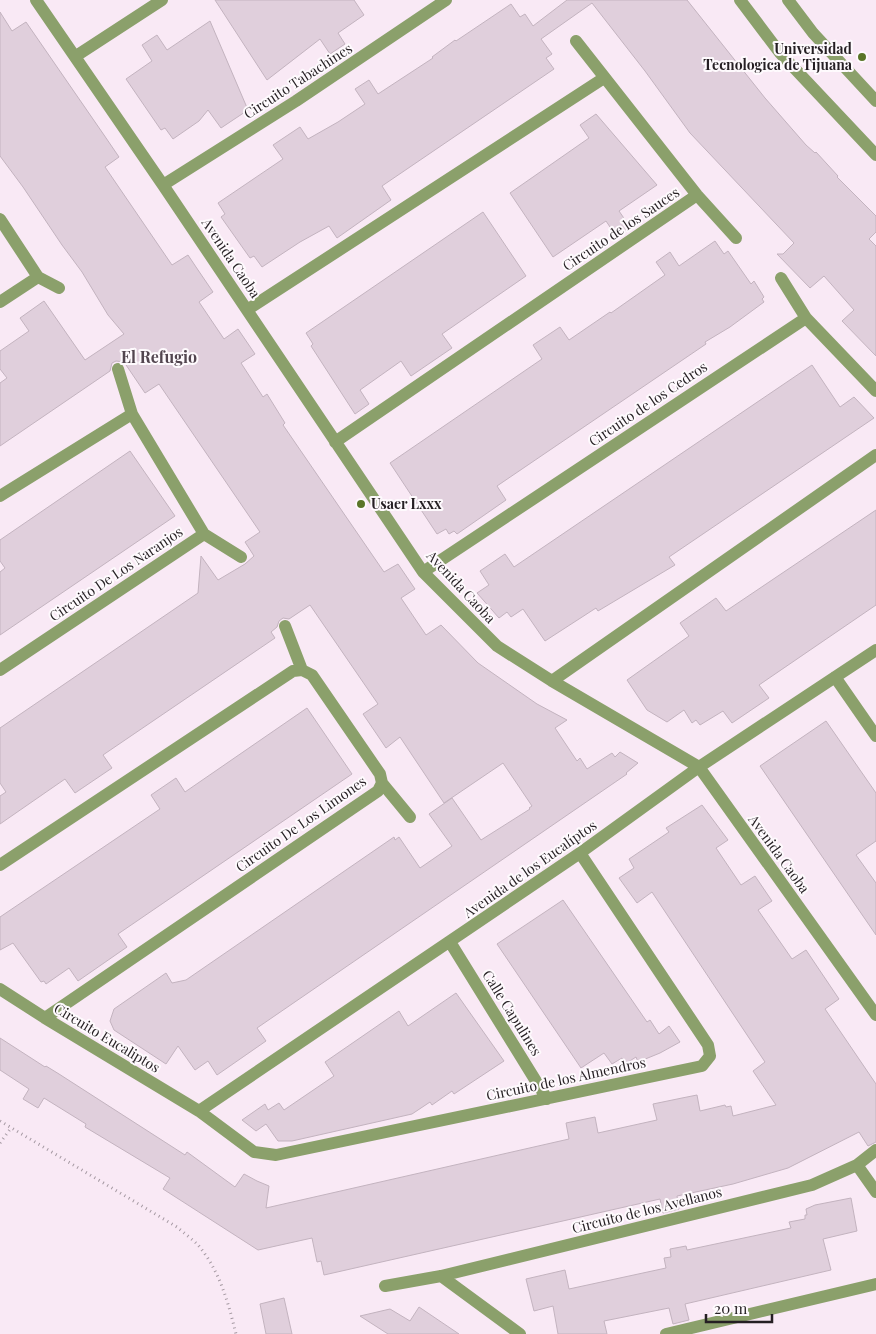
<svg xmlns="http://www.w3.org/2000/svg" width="876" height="1334" viewBox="0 0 876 1334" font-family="'Playfair Display',serif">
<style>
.building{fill:#e0cfdc;stroke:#c3b3bf}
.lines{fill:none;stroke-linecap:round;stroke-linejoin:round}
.path{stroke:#a599a2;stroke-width:3;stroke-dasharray:1 4;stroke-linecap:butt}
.minor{stroke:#8ba06b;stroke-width:12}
.tertiary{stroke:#8ba06b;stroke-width:12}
.poi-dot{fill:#5a7528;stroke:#fefafd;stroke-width:2}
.labels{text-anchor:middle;stroke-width:4;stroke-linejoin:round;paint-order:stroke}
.poi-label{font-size:14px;font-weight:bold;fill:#251f23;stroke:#fefafd;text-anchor:end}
.street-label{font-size:14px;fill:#251f23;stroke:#fefafd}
.quarter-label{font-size:16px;font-weight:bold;fill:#52454f;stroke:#fefafd}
</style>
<rect width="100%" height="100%" fill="#f9e9f5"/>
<path class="building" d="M215,0H354L364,15L338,33L345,44L330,54L320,39L267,80Z
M567,0H687L765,98L806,145L815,153L816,152L838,176L837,177L876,216V232L869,239L876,246V356L842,321L854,310L824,276L810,288L777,254H783L794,243L690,133L645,71L592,3L541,39L552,54L546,58L554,69L382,186L391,200L337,238L329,226L300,242L262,267L254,256L250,258L221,217L225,214L218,203L283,159L273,145L300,127L308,139L338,122L365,104L355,89L369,80L378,94L433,58L432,57L455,40L456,41L511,4L520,17L525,14L533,26Z
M0,12L12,31L26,22L104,135L119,157L105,167L172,265L188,255L196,267L213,292L199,302L224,339L238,329L255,354L241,363L263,397L267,394L285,423L283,425L384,572L398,564L415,589L401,598L426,635L441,625L478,663L537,704L567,720L555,728L577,761L580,758L587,769L612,753L615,757L620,752L638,763L626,773L627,774L257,1028L266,1041L217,1075L208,1061L195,1070L178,1046L166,1064L114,1030L110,1021L114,1009L166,973L172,983L186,980L394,837L395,840L399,837L420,868L452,846L429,814L452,798L481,840L530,809L529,808L532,806L503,763L444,803L400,737L386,748L380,739L363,714L378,704L310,605L289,619L283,618L279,621L277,627L271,632L275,638L103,755L112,768L75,793L65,779L0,824V796L6,792L0,783V728L198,593L201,556L218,580L245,564L254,556L245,542L260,532L159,384L145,393L124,362L116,361L112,363L110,371L0,446V383L7,378L0,369V351L29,331L20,318L44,301L85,360L124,334L108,315L82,272L62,245L23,187L0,156Z
M210,21L248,110L221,128L208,110L199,121L173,139L165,128L161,130L126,79L152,61L142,45L157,35L167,50Z
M596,114L657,185L619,211L630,227L616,236L606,221L553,257L510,193L589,138L580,125Z
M483,212L526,276L442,334L452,348L411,376L401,361L360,390L369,404L355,414L311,346L313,344L306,333Z
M715,241L724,254L728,251L751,284L754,281L764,297L762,299L764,302L730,327L705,342L706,344L497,486L506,500L457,534L454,531L449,534L446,529L437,534L390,463L542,359L533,345L560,327L569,340L610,312L611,313L665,275L656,262L670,252L679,266Z
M812,365L840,407L854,397L874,418L669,557L675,565L598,611L596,608L545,641L523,609L511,617L507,612L499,618L477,593L489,585L480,571L505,554L514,567Z
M130,451L175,516L0,635V572L5,568L0,561V540Z
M876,510V605L759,685L769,698L732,723L723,711L700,725L696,720L692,723L684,710L667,722L647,710L627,680L689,636L680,623L716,598L726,611Z
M307,708L352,774L118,934L127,947L78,981L69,968L46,984L44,981L41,982L13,943L0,950V917L160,809L151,795L176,778L185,792Z
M826,721L876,793V841L856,855L876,883V935L760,766Z
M702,805L728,840L716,848L741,885L755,876L772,901L758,910L792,959L806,950L839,999L825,1009L876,1084V1142L868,1146L859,1132L788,1168L733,1184L677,1196L679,1209L663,1213L660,1199L324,1275L321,1261L317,1262L312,1238L258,1250L163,1189L170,1178L85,1127L86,1124L44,1098L38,1108L23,1099L29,1089L0,1070V1038L45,1067L46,1066L59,1074L185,1155L187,1152L235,1187L244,1174L257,1181L269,1186L266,1208L569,1139L566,1123L595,1117L598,1133L657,1120L653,1104L682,1098L697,1095L700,1111L725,1105L726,1107L731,1106L733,1116L776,1105L753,1071L765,1062L652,892L637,903L619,878L634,868L629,859L669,832L666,828Z
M563,900L647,1022L650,1020L659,1034L669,1026L680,1042L660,1053L638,1062L636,1057L625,1064L622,1058L612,1064L604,1053L581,1068L497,944Z
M456,993L504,1061L454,1094L452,1091L432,1105L430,1102L412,1114L292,1141H278L266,1124L256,1131L242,1120L265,1104L268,1110L279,1103L284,1110L334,1076L325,1062L399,1011L408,1026Z
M851,1198L857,1231L823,1239L831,1270L685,1304L689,1320L673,1324L669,1308L604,1321L607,1334H558L553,1306L534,1311L526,1279L565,1270L569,1289L666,1268L664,1258L671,1257L670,1249L686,1246L687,1250L791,1228L789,1222L805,1219V1215H807L806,1209L815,1205Z
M284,1298L292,1334H266L260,1304Z
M419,1307L459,1334H388L360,1316L390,1309L410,1321Z"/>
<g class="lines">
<path class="path" d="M0,1121L177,1227C184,1233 192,1239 198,1245C220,1271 228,1302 236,1334
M0,1143L11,1128"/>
<path class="minor" d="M36,0L163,185L423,572L497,646L552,681L699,767L876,1015
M576,41L697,195L736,238
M76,56L162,0
M163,185L296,101L446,0
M0,219L38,277L59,288
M781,278L806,318L876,391
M0,302L38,277
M247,310L604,78
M118,369L132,414L204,534L241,557
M335,442L697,195
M0,496L132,414
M423,572L806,318
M285,626L302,670
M0,670L204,534
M835,677L876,736
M552,681L876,455
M382,783L410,817
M0,865L293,671L302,670L312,675L380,774L382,783L378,791L45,1018
M450,942L547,1099
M0,989L45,1018L199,1111L254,1152L276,1155L702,1066L710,1056L708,1045L580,853
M199,1111L580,853L699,767L876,650
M857,1165L876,1192
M441,1276L520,1334
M385,1286L441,1276L812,1185L857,1165L876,1150
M666,1334L876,1284"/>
<path class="tertiary" d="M740,0L780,53L876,155
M788,0L813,33L876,101"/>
</g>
<g class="poi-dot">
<circle cx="862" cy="57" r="5"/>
<circle cx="361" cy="504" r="5"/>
</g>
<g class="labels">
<g class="poi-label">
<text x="852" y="54">Universidad<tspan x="852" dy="16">Tecnologica de Tijuana</tspan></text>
<text x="371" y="509" text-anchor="start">Usaer Lxxx</text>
</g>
<g class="street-label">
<text transform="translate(298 81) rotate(-33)" y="5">Circuito Tabachines</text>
<text transform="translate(621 229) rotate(-34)" y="5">Circuito de los Sauces</text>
<text transform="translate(231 258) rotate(56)" y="5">Avenida Caoba</text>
<text transform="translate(648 404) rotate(-34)" y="5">Circuito de los Cedros</text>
<text transform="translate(116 574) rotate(-34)" y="5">Circuito De Los Naranjos</text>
<text transform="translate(461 587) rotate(47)" y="5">Avenida Caoba</text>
<text transform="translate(301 824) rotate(-35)" y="5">Circuito De Los Limones</text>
<text transform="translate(779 854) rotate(54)" y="5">Avenida Caoba</text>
<text transform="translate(530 869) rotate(-35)" y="5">Avenida de los Eucalíptos</text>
<text transform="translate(512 1013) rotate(58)" y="5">Calle Capulines</text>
<text transform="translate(107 1038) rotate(31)" y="5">Circuito Eucaliptos</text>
<text transform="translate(566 1079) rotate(-12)" y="5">Circuito de los Almendros</text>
<text transform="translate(647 1210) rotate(-14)" y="5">Circuito de los Avellanos</text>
</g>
<g class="quarter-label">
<text x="159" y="363">El Refugio</text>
</g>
</g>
<path d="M706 1314v8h66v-8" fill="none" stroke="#251f23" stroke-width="2.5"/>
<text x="714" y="1314" font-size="15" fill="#251f23" stroke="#fefafd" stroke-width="4" paint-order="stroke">20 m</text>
</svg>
